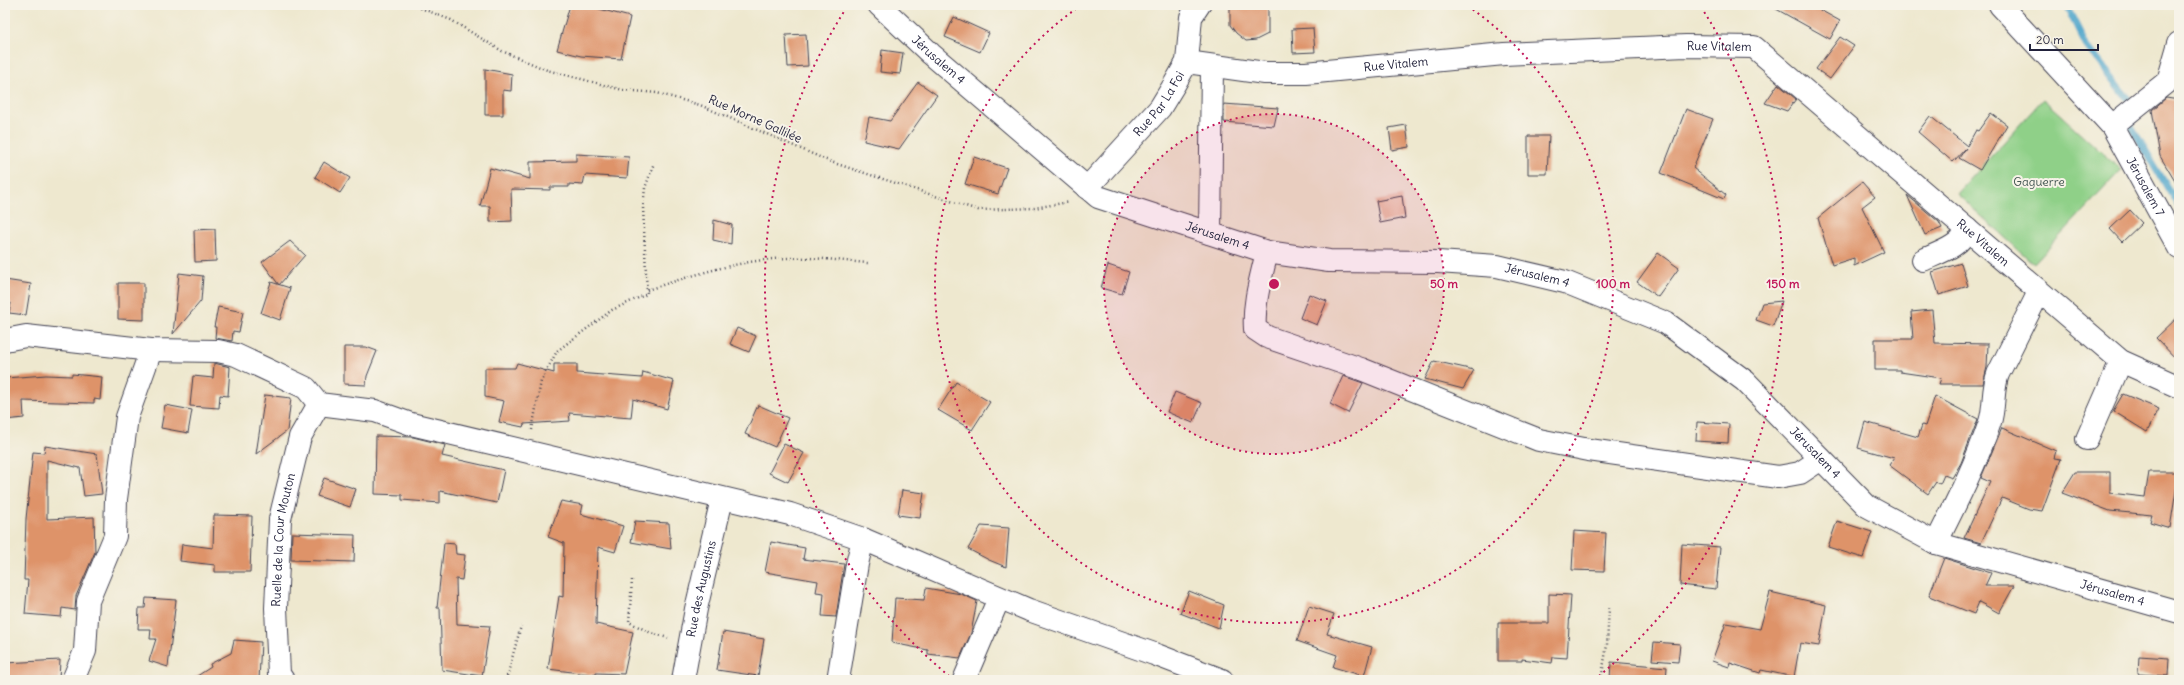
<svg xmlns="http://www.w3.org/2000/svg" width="2184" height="685" viewBox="0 0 2184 685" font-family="Delius,sans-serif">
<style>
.green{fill:#8fd088;stroke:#587962}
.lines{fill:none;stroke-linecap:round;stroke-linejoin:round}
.stream{stroke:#4ea5cb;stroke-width:7}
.building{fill:#de9369}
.minor-casing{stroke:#414051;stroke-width:24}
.tertiary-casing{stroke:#414051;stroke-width:24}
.path{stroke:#414051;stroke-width:2.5;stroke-dasharray:1 3;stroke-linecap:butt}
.minor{stroke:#fff;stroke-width:22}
.tertiary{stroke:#fff;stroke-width:22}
.ring{fill:none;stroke:#c2185b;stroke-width:2;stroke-dasharray:2 4}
.labels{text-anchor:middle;stroke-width:4;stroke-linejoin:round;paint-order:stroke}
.street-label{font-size:12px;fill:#22223b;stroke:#f7f3e8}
.park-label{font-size:12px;fill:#435652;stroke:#f7f3e8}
.centre{fill:#c2185b;stroke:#f7f3e8;stroke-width:2}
.ring-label{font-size:12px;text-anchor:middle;font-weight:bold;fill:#c2185b;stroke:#f7f3e8;stroke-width:4;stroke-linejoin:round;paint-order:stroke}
</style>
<rect width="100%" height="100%" fill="#f7f3e8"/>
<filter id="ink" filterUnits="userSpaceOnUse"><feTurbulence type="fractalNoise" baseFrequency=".025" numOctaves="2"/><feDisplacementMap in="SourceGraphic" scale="8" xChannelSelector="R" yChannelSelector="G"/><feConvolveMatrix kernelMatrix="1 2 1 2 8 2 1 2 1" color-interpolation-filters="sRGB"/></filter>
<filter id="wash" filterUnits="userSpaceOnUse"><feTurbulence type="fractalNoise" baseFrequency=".012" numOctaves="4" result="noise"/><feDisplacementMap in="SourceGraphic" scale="16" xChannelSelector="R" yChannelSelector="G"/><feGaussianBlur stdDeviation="0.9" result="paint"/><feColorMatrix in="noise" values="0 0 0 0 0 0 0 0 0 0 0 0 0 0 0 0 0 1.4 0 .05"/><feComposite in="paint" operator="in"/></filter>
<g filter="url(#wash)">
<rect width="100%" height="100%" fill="#eee8cf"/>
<path class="green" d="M2043,99L2121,170L2034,264L1957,194Z"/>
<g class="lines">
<path class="stream" d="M2066,5L2086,45L2128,99L2131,106V126L2179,207"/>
</g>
<g id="blocks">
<path class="building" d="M570,5H584L630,17L621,59L581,56L557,50Z
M1230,5H1268V34L1256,40L1246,41L1236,33L1230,25Z
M1769,5H1811L1840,21L1830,39Z
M954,17L989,33L980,52L945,37Z
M1313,28L1315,52L1293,53L1292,29Z
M806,34L808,66L788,67L786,35Z
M1840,37L1854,46L1830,79L1816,69Z
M882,50L903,53L900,74L880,72Z
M485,69L512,74L511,91L503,90V115H485Z
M918,82L937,95L899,149L864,141L869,117L890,121Z
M1778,84L1796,99L1787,111L1765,103Z
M2166,98L2179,100L2176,183L2160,156L2152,110Z
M1224,104L1278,108L1274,126L1224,122Z
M1686,109L1713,119L1693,168L1726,195L1724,199L1661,173Z
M1991,113L2007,125L1980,170L1959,158L1966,148L1953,162L1918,132L1930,116L1967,146L1976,130L1978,131Z
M1406,125L1409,147L1392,150L1389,128Z
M1528,136H1549L1547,174H1528Z
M576,154L629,157L627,178L585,175L583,185L569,184V187H550V190L511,189L512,221L490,222V206H480L490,168L530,179V162L576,161Z
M974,157L1007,168L998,194L965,184Z
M324,162L350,178L340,193L315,177Z
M1862,182L1875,197L1862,207L1884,252L1854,266V258L1832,265L1818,218Z
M1907,195L1939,222L1942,228L1925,235Z
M1402,196L1405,218L1380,223L1376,201Z
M2130,210L2142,223L2122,242L2110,229Z
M714,220L732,225L731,244L713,240Z
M215,229L216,261L195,262L194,230Z
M290,241L305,255L279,285L262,262Z
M1658,253L1679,268L1658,297L1637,282Z
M1961,263L1968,286L1939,295L1932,272Z
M1108,265L1129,272L1122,294L1101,288Z
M179,273L203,276L201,301L173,334Z
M5,280L31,284L26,315L9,313L11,303L5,302Z
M271,282L290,288L280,320L261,313Z
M118,283H144V320L118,319Z
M1309,294L1327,301L1317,325L1300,318Z
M1782,301L1773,326L1756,320L1762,303Z
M218,307L243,312L239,332L233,331L232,341L215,338L216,327H214Z
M1932,310L1935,343L1988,344L1987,367L1983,384H1939L1941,378L1900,372V370H1875V339H1913L1911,312Z
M2179,316V362L2156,338Z
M737,328L756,336L749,352L730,344Z
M344,347H366L377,351L367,376L366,385L344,384Z
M1434,361L1474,370L1463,389L1425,379Z
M214,363L230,367L228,396L220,395L219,408L190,406L193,376L213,378Z
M517,363L554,373V364H577V373L642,378L643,372L674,381L667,409L633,399L631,418L569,413L570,421L524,424L523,427L499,422L504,401L485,397V368H515Z
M72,374L102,377L100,400L94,399V403L23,401L24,418L5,420V378L46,375L72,376Z
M1343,376L1363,383L1348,413L1330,404Z
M956,382L990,402L972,430L938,410Z
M1175,392L1202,403L1193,423L1167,412Z
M2123,394L2159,409L2147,432L2113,411Z
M265,395L291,398L287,431L256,454Z
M1935,396L1978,419L1961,463L1952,478L1944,475L1940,484L1936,482L1928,494L1889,465L1894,458L1858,448L1865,422L1918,437L1922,425L1925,426Z
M165,405L192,410L188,433L161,428Z
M758,405L788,418L775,447L745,434Z
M1697,422L1729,424L1728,443L1696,441Z
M2002,428L2056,451L2054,458L2061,459L2042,511L2029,509L2002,498L1981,543L1964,538L1990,482L1981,478Z
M376,436L413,437L445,445L442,456L504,470L497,503L440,491V503L402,500V495L375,494Z
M784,444L804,453L788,482L769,473Z
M45,446L97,454L102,494L84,496L80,468L47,460V519L94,517L95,552L76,596L75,610L62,608L61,617L25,614L28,580H24L26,519L33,452L44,453Z
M2075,472H2110V493L2145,497L2149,472H2179L2170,528L2150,522L2152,515L2110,511L2062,493Z
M324,478L356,489L350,507L317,496Z
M902,490L924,493L920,518L898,515Z
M561,501L583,505L581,514L623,526L615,552L598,547L596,624L633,632L624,674L596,673V675L548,669L559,596L563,597L564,543L548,537Z
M214,515L252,516L250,572H215V565L180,561L182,544L213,548Z
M635,521L669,523L671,549L631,542Z
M1837,521L1872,532L1863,558L1828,547Z
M981,526L1009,528L1006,567L989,560L968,549Z
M1574,531L1606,533L1604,571L1572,570Z
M292,533L355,535L354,562L291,560Z
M771,542L805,548L803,559L844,564L836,617L822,616L824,593L816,592L818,581L765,572Z
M444,543L455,544L456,554L465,555L462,580L456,579L457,624L490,626L482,676L442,670L440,608H437Z
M1682,544L1720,547L1716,589L1680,585Z
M1944,558L1991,573L1985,586H2014L1999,613L1979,602L1974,614L1929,596Z
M926,588L961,594L977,601L971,633L960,658L928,654V650L892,643L895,598L924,600Z
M1189,591L1224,605L1219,628L1180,613Z
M1770,592L1826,605L1819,646L1800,643L1794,677L1761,670L1760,673L1730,663L1729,667L1712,661L1726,623L1760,629Z
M1549,594L1571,595L1567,658L1553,657L1552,663L1522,659V661H1498V623H1549Z
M146,598L176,600L168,667L149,661L156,639H150L151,629H138L139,608H145Z
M1309,606L1334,614L1327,634L1372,647L1364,676L1333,667L1337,655L1297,641Z
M723,632L764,639L758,676L717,670Z
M234,640L261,642L259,680H191L211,667L210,664L231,653Z
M1654,642L1680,644L1678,662L1652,660Z
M2139,656L2169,658L2168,676L2138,674Z
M60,660L59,680H5V663Z
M1611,662L1667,667L1666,680H1610Z"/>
</g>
</g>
<g filter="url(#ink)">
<use href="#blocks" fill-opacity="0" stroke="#414051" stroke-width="1"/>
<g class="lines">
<defs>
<g id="minor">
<path id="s1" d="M2000,5L2112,126L2179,248"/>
<path id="s2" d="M1187,62L1265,73H1306L1504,54L1686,46L1754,47L2121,361L2179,387"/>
<path d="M2112,126L2168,81L2179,43"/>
<path id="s3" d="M1087,188L1160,108L1174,85L1187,62L1191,17L1199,5"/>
<path d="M1210,233L1212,67"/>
<path d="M1267,252C1261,278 1253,303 1255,329L1267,337L1361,369L1539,440L1589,450L1778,477L1800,473L1821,459"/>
<path d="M1923,260C1938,253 1962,246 1967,229"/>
<path d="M5,340L26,336L151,350L218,351L236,355L306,388L319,404L375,411L411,424L790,514L863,539L1029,610L1154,654L1222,680"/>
<path d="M2087,439L2121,361"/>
<path d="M1936,543C1956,503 1976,464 1990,422C1995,407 1992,390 1998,374L2039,292"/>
<path d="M73,680L85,651L88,601L115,536L116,499L127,417L151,350"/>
<path id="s4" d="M283,680L279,674L276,608L280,519L300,437L319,404"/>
<path id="s5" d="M683,680L696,609L722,499"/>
<path d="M838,680L857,564L863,539"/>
<path d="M964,680L999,598"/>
</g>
<g id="tertiary">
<path id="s6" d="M879,5L931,54L1098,197L1267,252L1329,261L1438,262L1497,266L1565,282L1666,323L1745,381L1867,506L1936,543L2179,612"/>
</g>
</defs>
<use href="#minor" class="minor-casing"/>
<use href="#tertiary" class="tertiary-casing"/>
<path class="path" d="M413,5L451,20L502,51L547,70L623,90L657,93L700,105L831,162L978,210L1034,208L1069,202
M647,290C694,275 741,259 791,258C816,257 842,261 868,263
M532,430L541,381L557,351L612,310L647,294L643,207L645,188L654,163
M632,580L629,622L651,633L668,638
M506,680L521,626
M1601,680L1607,645L1609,608"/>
<use href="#minor" class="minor"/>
<use href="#tertiary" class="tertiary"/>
</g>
</g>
<circle cx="1274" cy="284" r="170" fill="#c2185b" fill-opacity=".12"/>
<g class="ring">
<circle cx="1274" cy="284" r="170"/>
<path d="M1468 6A339 339 0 1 1 1080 6"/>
<path d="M954 680A509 509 0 0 1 847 7M1701 7A509 509 0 0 1 1594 680"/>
</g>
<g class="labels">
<g class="street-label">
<text dy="4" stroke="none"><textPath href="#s2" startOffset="534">Rue Vitalem</textPath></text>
<text dy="4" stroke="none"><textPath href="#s6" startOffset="81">Jérusalem 4</textPath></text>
<text dy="4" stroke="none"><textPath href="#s2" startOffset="210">Rue Vitalem</textPath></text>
<text dy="4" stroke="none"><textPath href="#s3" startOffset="111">Rue Par La Foi</textPath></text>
<text transform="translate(755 119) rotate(24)" y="4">Rue Morne Gallilée</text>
<text dy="4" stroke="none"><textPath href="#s1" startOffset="234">Jérusalem 7</textPath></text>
<text dy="4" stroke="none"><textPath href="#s6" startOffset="417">Jérusalem 4</textPath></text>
<text dy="4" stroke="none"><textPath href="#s2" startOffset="870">Rue Vitalem</textPath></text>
<text dy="4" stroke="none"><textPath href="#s6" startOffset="741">Jérusalem 4</textPath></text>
<text dy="4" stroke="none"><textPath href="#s6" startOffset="1077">Jérusalem 4</textPath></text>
<text dy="4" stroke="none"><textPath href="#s4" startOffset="142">Ruelle de la Cour Mouton</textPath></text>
<text dy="4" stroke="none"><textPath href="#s5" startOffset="93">Rue des Augustins</textPath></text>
<text dy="4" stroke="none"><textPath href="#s6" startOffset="1413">Jérusalem 4</textPath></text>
</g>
<g class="park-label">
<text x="2039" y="186">Gaguerre</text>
</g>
</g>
<circle cx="1274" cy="284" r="6" class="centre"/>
<g class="ring-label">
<text x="1444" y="288">50 m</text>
<text x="1613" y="288">100 m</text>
<text x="1783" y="288">150 m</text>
</g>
<rect width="2184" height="685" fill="none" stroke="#f7f3e8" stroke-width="20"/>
<path d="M2030 44v6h68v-6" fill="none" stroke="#22223b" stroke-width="2"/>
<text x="2036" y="44" font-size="12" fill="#22223b" stroke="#f7f3e8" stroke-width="3" paint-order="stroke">20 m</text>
</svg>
